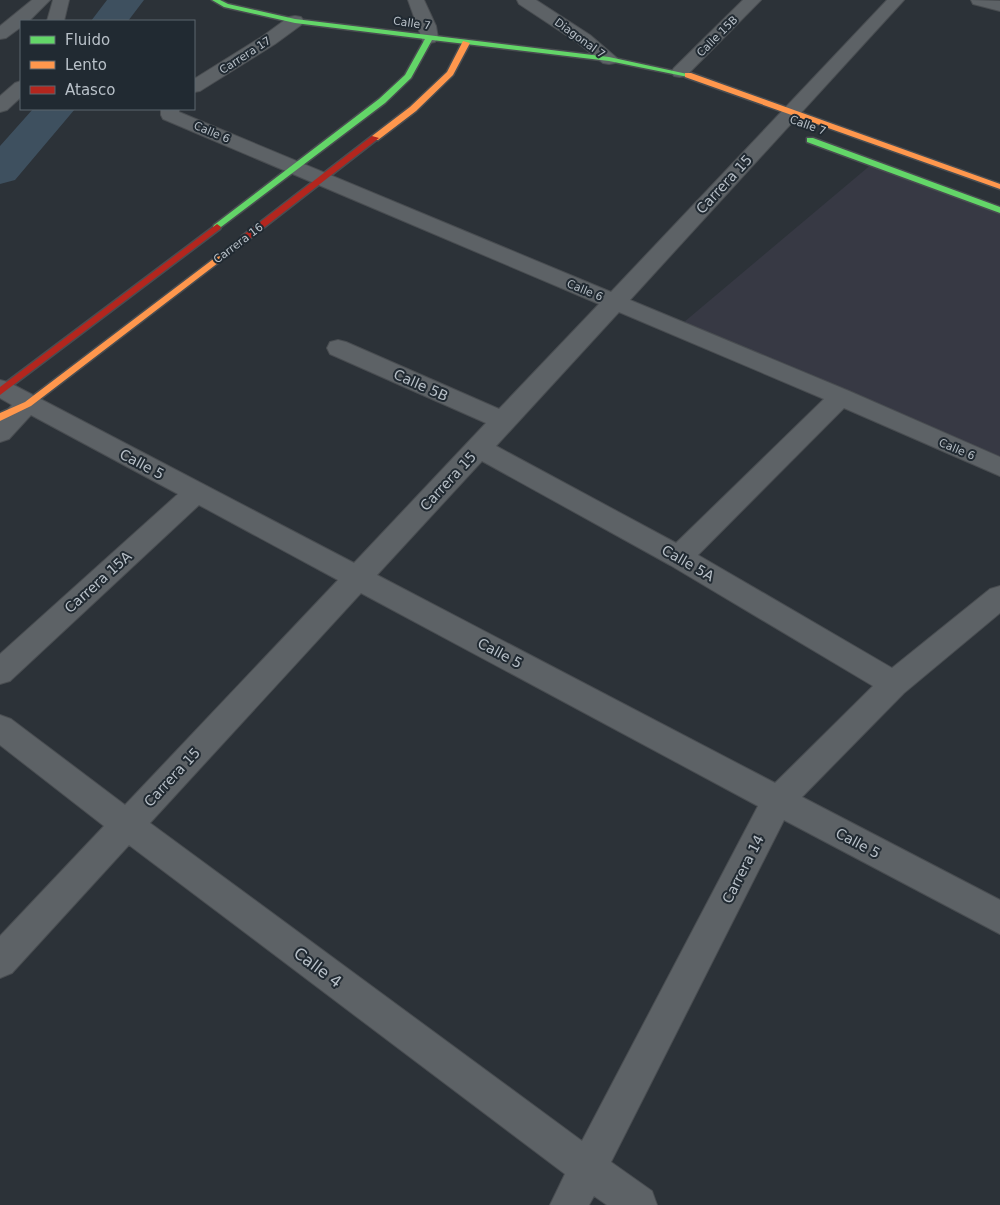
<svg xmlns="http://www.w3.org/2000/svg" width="1000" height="1205" viewBox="0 0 1000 1205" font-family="'DejaVu Sans',sans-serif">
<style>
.medical{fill:#373944}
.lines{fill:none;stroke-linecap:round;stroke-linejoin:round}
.river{fill:#3e505f;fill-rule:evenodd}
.street-casing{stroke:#494d51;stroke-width:2}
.fast-casing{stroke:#494d51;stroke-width:3}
.slow-casing{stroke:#494d51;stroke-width:3}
.jam-casing{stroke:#494d51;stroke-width:3}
.street{fill:#5d6266;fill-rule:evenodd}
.fast{fill:#63d668;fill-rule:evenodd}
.slow{fill:#ff974d;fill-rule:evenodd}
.jam{fill:#b3261e;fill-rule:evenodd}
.labels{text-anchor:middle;stroke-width:4;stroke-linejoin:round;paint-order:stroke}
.far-street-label{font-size:11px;fill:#b8c0c8;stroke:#212a32}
.street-label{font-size:14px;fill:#b8c0c8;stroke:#212a32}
.near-street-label{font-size:16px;fill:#b8c0c8;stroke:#212a32}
</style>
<rect width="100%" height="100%" fill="#2c3238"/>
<path class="medical" d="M873,163L1000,210V464L677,328Z"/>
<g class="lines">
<path class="river" d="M107,0H144L128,21H91Z
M33,109H75L15,180L0,184V146Z"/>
<defs>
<path id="street" d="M32,0H50L29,21H21V27L6,38L0,39V26Z
M53,0H69L64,21H47Z
M408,0H424L436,26L438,38L435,42L429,43L423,42Z
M517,0H536L590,35L618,59L615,63L609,64L603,63L578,43L519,4Z
M743,0H761L686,76L680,77L674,76L671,72L674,68Z
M887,0H904L630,300L849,391L1000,457V476L844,408L698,555L892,668L990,589L1000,586V613L904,693L802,797L1000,900V934L784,820L611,1162L652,1191L657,1205H607L594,1196L589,1205H550L565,1174L129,845L12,973L0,978V936L104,826L0,745V715L11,719L125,805L338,580L199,505L10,681L0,684V654L178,494L31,415L9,439L0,442V418L12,405L0,398V380L8,382L354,563L486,423L330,354L327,348L330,342L338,340L346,342L499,409L599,304L163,119L161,115V109H179V112L611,292ZM619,312L824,399L676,543L496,446ZM482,461L670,565L873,686L775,783L377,575ZM361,593L758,806L582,1141L150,823Z
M971,0L1000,1V11L973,4Z
M295,16L301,17L304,21L301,25L275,44L200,91L194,92V79L263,36L289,17Z
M21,81V97L7,110L0,112V96L15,83Z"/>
<path id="fast" d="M212,0H220L228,4L295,19L609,57L692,75L688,77L609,61L432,40L411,78L385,103L217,230L213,227L214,225L379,99L405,75L425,39L295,23L224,7Z
M807,138H813L1000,207V213L807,142Z"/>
<path id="slow" d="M463,41L470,43L453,75L416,111L378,140H372V136L410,107L447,72Z
M685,73H691L1000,184V189L685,77Z
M245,235L249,238L248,240L31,406L0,421V413L25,402Z"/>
<path id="jam" d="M372,136L379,138L248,240H242V236Z
M217,224L221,227L220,229L0,395V387Z"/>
</defs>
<use href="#street" class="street-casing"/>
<use href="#fast" class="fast-casing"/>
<use href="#slow" class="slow-casing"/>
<use href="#jam" class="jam-casing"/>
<use href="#street" class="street"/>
<use href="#fast" class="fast"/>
<use href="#slow" class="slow"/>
<use href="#jam" class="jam"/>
</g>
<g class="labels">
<g class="far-street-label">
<text transform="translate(412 23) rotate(8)" y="4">Calle 7</text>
<text transform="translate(717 36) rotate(-45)" y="4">Calle 15B</text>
<text transform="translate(580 38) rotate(36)" y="4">Diagonal 7</text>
<text transform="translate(245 55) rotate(-33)" y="4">Carrera 17</text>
<text transform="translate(808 125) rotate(20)" y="4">Calle 7</text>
<text transform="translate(212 132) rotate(23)" y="4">Calle 6</text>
<text transform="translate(238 243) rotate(-37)" y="4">Carrera 16</text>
<text transform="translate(585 290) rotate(23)" y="4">Calle 6</text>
<text transform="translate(957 449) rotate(23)" y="4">Calle 6</text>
</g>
<g class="street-label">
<text transform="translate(724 184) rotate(-47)" y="5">Carrera 15</text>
<text transform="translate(421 385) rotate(24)" y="5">Calle 5B</text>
<text transform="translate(142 464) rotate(28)" y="5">Calle 5</text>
<text transform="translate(448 481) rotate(-47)" y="5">Carrera 15</text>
<text transform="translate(688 563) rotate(30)" y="5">Calle 5A</text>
<text transform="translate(98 582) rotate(-42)" y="5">Carrera 15A</text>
<text transform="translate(500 653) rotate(28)" y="5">Calle 5</text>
<text transform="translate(172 777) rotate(-47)" y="5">Carrera 15</text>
<text transform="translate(858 843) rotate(28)" y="5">Calle 5</text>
<text transform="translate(743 869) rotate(-63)" y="5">Carrera 14</text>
</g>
<g class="near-street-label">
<text transform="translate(318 967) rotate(37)" y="6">Calle 4</text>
</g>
</g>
<rect x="20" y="20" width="175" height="90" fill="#212a32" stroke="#5d666e"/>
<rect x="30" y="36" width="25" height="8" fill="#63d668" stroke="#5d666e"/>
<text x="65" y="45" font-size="15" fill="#b8c0c8">Fluido</text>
<rect x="30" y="61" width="25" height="8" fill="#ff974d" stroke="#5d666e"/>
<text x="65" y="70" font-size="15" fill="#b8c0c8">Lento</text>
<rect x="30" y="86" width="25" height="8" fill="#b3261e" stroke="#5d666e"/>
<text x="65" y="95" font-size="15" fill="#b8c0c8">Atasco</text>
</svg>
